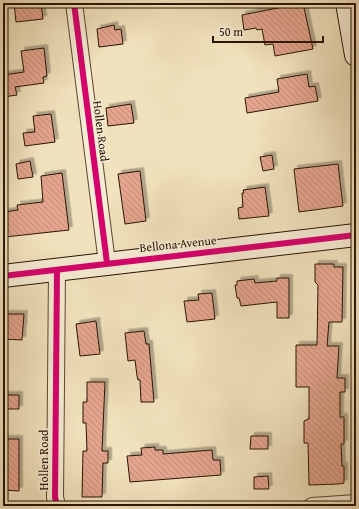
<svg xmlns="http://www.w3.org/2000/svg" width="359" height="509" viewBox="0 0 359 509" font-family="'Gentium Book Plus',serif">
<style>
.building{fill:url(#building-back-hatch);stroke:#291402;filter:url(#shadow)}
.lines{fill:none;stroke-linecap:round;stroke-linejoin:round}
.street-casing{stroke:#5b4831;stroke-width:18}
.secondary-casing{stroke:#291402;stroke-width:24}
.street{stroke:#f6ecd4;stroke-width:16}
.secondary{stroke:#f6ecd4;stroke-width:22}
.cycleway-casing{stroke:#f6ecd4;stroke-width:8}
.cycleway{stroke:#d6006c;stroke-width:6}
.labels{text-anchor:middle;stroke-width:3;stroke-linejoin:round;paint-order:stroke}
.street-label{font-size:12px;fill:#291402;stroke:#f6ecd4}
</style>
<defs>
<pattern id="building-back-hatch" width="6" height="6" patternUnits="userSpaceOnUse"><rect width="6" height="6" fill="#e4a48d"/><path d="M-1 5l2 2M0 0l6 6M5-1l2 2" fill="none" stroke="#c48c78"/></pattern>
<filter id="shadow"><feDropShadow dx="3.5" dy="-3.5" stdDeviation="0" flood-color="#0004"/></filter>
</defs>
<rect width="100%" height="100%" fill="#f1e2bd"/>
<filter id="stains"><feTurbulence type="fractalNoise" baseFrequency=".005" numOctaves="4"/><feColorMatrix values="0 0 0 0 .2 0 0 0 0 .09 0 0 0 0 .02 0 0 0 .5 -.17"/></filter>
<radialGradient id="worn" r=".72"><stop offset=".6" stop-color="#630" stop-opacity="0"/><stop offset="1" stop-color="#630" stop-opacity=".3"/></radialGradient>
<path class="building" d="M14,3H41L43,19L16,22Z
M282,3H303L313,49L275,56L273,44L265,45L262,29L257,30L256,28L244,30L242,15L283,7Z
M114,25L115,30L121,29L123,44L99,47L97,29Z
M44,48L47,76L43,77L44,83L15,87L17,95L3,97V75L24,72L21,51Z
M307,74L309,87L315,86L318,101L247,113L245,98L279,92L277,79Z
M131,104L134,123L108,126L106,108Z
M51,114L55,142L25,146L23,133L35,132L33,116Z
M272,155L274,169L263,171L260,157Z
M30,161L33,177L18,179L16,164Z
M338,164L343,206L299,212L294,169Z
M140,171L146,221L125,224L118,174Z
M62,173L69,230L5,237L3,216L5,212L18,210L17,205L43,202L41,176Z
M265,187L269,216L239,219L238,208L243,207L242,193H244L243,190Z
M315,264H334V267H343L342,322H329L327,346H339L337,378H345V392H340V417H344V444H341L342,466H344V483L338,484L309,485L308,443H304V421L309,419V387H296V345H317L318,285L315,282Z
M277,278H289V318H277V302L241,306L239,298H237L235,285H237V281L254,279L255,283L277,281Z
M212,293L215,319L187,322L184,301L199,300L198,294Z
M3,314H24L22,340L3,339Z
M96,321L100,354L80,356L76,324Z
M144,331L146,344H149L154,402H141L140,380H138L137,376L135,360L128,361L125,333Z
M87,382H105L102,451H108V463H103L102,497H82L83,451H87L86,423H83V402H87Z
M3,395H19V409H3Z
M251,436H268V449H250Z
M3,439H19V491L3,490Z
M155,447V450H163V454L212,450L213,460H220L221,475L130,482L127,456L142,455L141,448Z
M268,476L269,489H254V477Z"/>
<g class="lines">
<defs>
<path id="street" d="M74,3L107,263
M57,270L55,497L57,506
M312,506L356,503"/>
<path id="secondary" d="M347,3L356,55
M3,276L356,235"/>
</defs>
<use href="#street" class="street-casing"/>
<use href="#secondary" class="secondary-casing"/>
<use href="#street" class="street"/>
<use href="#secondary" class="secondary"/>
<defs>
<path id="cycleway" d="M74,3L107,263
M57,270L55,497L57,506
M3,276L356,235"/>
</defs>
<use href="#cycleway" class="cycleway-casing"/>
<use href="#cycleway" class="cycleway"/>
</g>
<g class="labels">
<g class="street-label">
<text transform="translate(101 131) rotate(83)" y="4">Hollen Road</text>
<text transform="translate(178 244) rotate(-6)" y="4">Bellona Avenue</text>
<text transform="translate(44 460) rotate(-90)" y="4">Hollen Road</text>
</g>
</g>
<rect width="359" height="509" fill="none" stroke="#f1e2bd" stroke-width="16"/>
<rect x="4" y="4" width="351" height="501" fill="none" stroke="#291402" stroke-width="2"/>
<rect x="8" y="8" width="343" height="493" fill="none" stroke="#291402"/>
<path d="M213 36v6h110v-6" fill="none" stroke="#291402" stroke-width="2"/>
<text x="219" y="36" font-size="12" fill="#291402" stroke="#f6ecd4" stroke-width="3" paint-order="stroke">50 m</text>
<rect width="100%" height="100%" filter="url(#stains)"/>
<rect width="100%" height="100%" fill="url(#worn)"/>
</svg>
